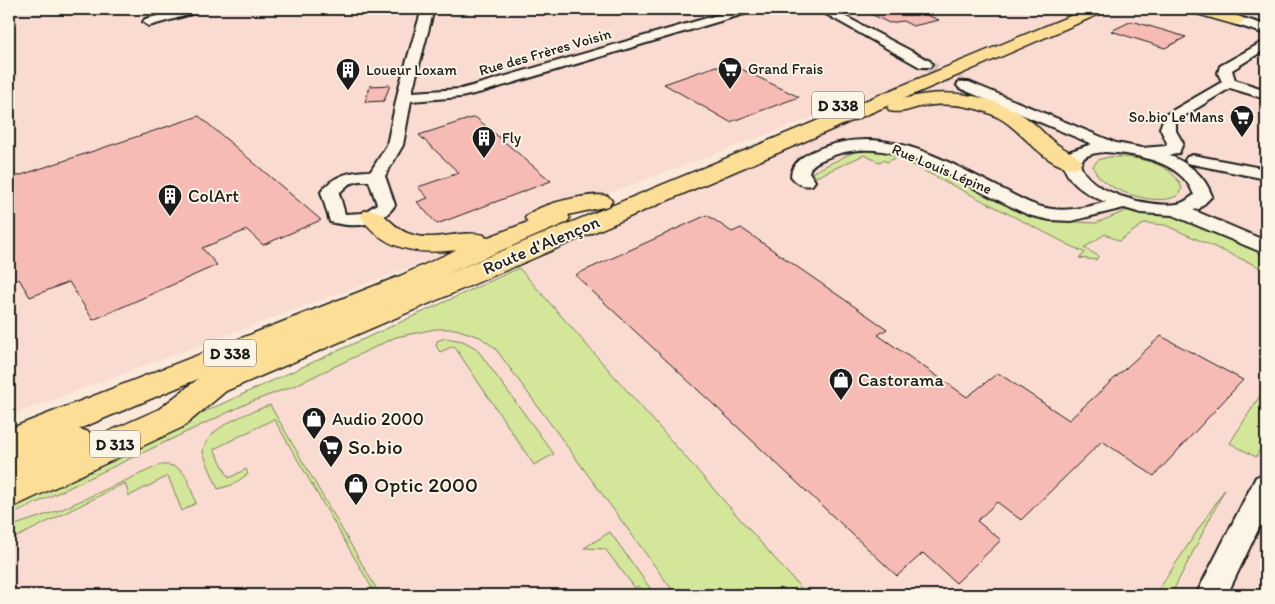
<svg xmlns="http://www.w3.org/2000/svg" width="1275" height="604" viewBox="0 0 1275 604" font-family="Itim,sans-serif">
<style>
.built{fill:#fadbd1}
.green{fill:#d3e69a;stroke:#78815b}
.building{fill:#f7bbb6;stroke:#1c1c1c}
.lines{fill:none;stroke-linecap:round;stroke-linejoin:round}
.minor-tunnel{stroke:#cec0b6;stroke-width:12;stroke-dasharray:12 6;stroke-linecap:butt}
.minor-casing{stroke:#1c1c1c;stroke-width:4}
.tertiary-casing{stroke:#1c1c1c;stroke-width:4}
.trunk-casing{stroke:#1c1c1c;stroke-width:3}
.minor{fill:#fcf5e5;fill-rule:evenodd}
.tertiary{fill:#fcf5e5;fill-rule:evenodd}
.trunk{fill:#fcde96;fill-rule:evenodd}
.labels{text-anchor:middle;stroke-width:4;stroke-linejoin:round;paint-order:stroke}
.far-street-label{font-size:15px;fill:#1c1c1c;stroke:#fcf5e5}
.far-poi-label{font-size:15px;fill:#1c1c1c;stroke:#fcf5e5;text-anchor:start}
.shield{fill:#fcf5e5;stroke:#5f5d58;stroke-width:1}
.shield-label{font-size:16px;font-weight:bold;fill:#1c1c1c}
.poi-label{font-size:18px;fill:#1c1c1c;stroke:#fcf5e5;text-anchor:start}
.street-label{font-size:18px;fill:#1c1c1c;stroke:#fcf5e5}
.near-poi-label{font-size:21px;fill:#1c1c1c;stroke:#fcf5e5;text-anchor:start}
</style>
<rect width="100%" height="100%" fill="#fbe9dc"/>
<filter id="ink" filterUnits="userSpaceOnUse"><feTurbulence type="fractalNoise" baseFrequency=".02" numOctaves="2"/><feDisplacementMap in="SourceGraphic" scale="10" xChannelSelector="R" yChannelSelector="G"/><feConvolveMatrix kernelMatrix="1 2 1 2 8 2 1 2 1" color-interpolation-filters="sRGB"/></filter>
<g filter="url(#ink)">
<path class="built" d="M9,9H1266V576L1256,595H807L519,268L930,74L9,416Z
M483,284L722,595H9V501Z"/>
<path class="green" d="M869,149L891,152L909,159L1042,217L1056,221L1096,223L1128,210L1156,212L1185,219L1266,254V272L1255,265L1165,225L1145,223L1119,241L1105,234L1084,248L1099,256L1096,260L1079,258L1085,253L897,157L887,162L883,160L879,162L864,155L814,178L811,173L856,151Z
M1108,157C1133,156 1172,161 1182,188C1180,190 1180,193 1178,195C1159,209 1097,189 1093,166L1098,160Z
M519,268L807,595H676L495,348L480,337L456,329H435L396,337L296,385L248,403L9,516V501Z
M445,338L463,341L476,348L554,454L534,465L454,346L440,352L436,346L437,341Z
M1266,386V437L1256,457L1230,443Z
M270,405L380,595H376L274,419L214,449L229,478L246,469L248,474L232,485L218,489L203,453C204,427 249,413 270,405Z
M160,465C187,463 188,482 196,503L182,511L168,476L129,496L125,483L9,541V527L60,510Z
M1225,489L1171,595H1155Z
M610,532L655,595H644L638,586L635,588L605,549L584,548Z"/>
<path class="building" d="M861,9H926L927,15L939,20L913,26L903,21L889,23Z
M1132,21L1186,37L1165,48L1111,31Z
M716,66L728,72L739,68L799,97L730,122L664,84Z
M390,85L384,101L365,102L370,86Z
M199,116L321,220L263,245L247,230L202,248L217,265L93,320L69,282L30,297L19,279L9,283V179Z
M475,117L551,181L437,224L417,202L428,198L418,187L459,173L419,135Z
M707,215L732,232L741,228L887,329L878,335L967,397L998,373L1069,420L1161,336L1243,380L1154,476L1102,441L1021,520L997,502L977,521L1001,540L956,583L923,553L897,576L575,275Z"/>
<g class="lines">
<path class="minor-tunnel" d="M925,64L964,85"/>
<defs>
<path id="minor" d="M186,9H204L202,11L149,26L143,22L145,19Z
M422,9H434L412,92L461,89L472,86L738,9H756L754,11L482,92L461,97L411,101L403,145L385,176L395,205C380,227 354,228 330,222L321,192C333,175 351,171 371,171L387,145L399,87ZM359,181H369L377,204L363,213L345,214L339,193L349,184Z
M817,9H831L930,61L932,64L930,67H920Z
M1266,40V49L1232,70L1235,80L1266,90V99L1230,88L1176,121V131L1183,143L1179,153L1169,155C1190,165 1204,174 1212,196L1199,209L1193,210L1266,241V254L1172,215L1141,213L1124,208L1071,221L1050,220L1032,216C1020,212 1011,206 1000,201C948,177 889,132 829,157C822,160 811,163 809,172L815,181L812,185C803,187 797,184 791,176C792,162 804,155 816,150C884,122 940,158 1000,188C1013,194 1028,204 1042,207C1063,213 1085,208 1106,202C1088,195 1068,184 1063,164L1071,151L1092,144L959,88L957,85L959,82H969L1116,143L1142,148L1166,146L1167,143L1160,128L1165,115L1222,82L1218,73L1220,66ZM1105,152C1136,154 1182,161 1194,195C1188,199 1184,203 1177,204C1150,208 1088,193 1080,164C1083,154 1096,153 1105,152Z
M1193,155L1266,169V179L1187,163L1185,160L1187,157Z
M1266,473V513L1227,595H1196L1256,477Z"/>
<path id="tertiary" d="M1236,16L1266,25V34L1231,23L1229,20L1231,17Z"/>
<path id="trunk" d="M1087,9H1106L1104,12L903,99C944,87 993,94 1028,119C1038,126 1045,135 1054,142C1062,149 1076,153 1082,162L1079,167C1049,174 1023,130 999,118C977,106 949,102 924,106C913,108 902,114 890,111L887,107L889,105L226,391L183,427L9,509V429L400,276L456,250C416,255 384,250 360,216L364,211C385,206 389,227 410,234C434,243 460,229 484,235L486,238L528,222L525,218C535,204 592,192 608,196L612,201L608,206L568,215L570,218L566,223L444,275ZM198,379L159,409L92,439L89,432L79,429Z
M1188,9H1211L1241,17L1244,20L1241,23L1236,25L1190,12Z"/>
</defs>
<use href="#minor" class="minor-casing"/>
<use href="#tertiary" class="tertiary-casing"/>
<use href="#trunk" class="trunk-casing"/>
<use href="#minor" class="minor"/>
<use href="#tertiary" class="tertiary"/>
<use href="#trunk" class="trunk"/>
</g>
</g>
<defs>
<symbol id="supermarket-pin" viewBox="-11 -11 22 30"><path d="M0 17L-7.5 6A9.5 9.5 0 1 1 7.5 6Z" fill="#1c1c1c" stroke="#fcf5e5"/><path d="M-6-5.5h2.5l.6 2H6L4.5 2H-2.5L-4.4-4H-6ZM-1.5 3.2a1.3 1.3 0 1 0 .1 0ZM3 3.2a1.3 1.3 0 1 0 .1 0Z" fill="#fff"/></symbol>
<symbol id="building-pin" viewBox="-11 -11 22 30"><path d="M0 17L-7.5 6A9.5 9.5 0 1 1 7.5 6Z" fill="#1c1c1c" stroke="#fcf5e5"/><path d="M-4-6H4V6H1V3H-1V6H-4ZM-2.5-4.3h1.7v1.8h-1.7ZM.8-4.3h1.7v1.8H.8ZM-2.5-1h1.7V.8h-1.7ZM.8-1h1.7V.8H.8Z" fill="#fff"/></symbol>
<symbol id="shop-pin" viewBox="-11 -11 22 30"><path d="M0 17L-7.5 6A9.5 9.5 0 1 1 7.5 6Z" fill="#1c1c1c" stroke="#fcf5e5"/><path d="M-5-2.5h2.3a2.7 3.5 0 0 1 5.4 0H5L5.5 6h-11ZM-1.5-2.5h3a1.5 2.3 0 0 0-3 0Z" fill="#fff"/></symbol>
</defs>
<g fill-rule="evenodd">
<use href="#supermarket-pin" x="716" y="55" width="28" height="38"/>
<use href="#building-pin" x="334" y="56" width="28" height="38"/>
<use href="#supermarket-pin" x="1228" y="103" width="28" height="38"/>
<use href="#building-pin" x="470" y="124" width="28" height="38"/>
<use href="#building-pin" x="156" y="182" width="28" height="38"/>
<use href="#shop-pin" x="827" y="366" width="28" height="38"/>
<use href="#shop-pin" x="300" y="405" width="28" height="38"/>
<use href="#supermarket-pin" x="317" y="433" width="28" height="38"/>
<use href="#shop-pin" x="342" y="471" width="28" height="38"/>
</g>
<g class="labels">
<g class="far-street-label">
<text transform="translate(545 52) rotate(-16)" y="5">Rue des Frères Voisin</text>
<text transform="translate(942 169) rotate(23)" y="5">Rue Louis Lépine</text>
</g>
<g class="far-poi-label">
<text x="748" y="74">Grand Frais</text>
<text x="366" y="75">Loueur Loxam</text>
<text x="1224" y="122" text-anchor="end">So.bio Le Mans</text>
<text x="502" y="143">Fly</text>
</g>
<g class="shield">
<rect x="812" y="91.5" width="52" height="27" rx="4"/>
<rect x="204" y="339.5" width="52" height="27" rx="4"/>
<rect x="90" y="430.5" width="50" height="27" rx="4"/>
</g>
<g class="shield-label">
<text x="838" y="111">D 338</text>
<text x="230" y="359">D 338</text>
<text x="115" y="450">D 313</text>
</g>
<g class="poi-label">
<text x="188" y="202">ColArt</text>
<text x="858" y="386">Castorama</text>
<text x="332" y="425">Audio 2000</text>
</g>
<g class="street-label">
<text transform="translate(541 245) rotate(-23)" y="6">Route d'Alençon</text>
</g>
<g class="near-poi-label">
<text x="348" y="454">So.bio</text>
<text x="374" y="492">Optic 2000</text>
</g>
</g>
<rect width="1275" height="604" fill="none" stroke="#fcf5e5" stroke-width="30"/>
<rect x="15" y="15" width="1245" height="574" fill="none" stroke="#1c1c1c" stroke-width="2" filter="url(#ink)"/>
</svg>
